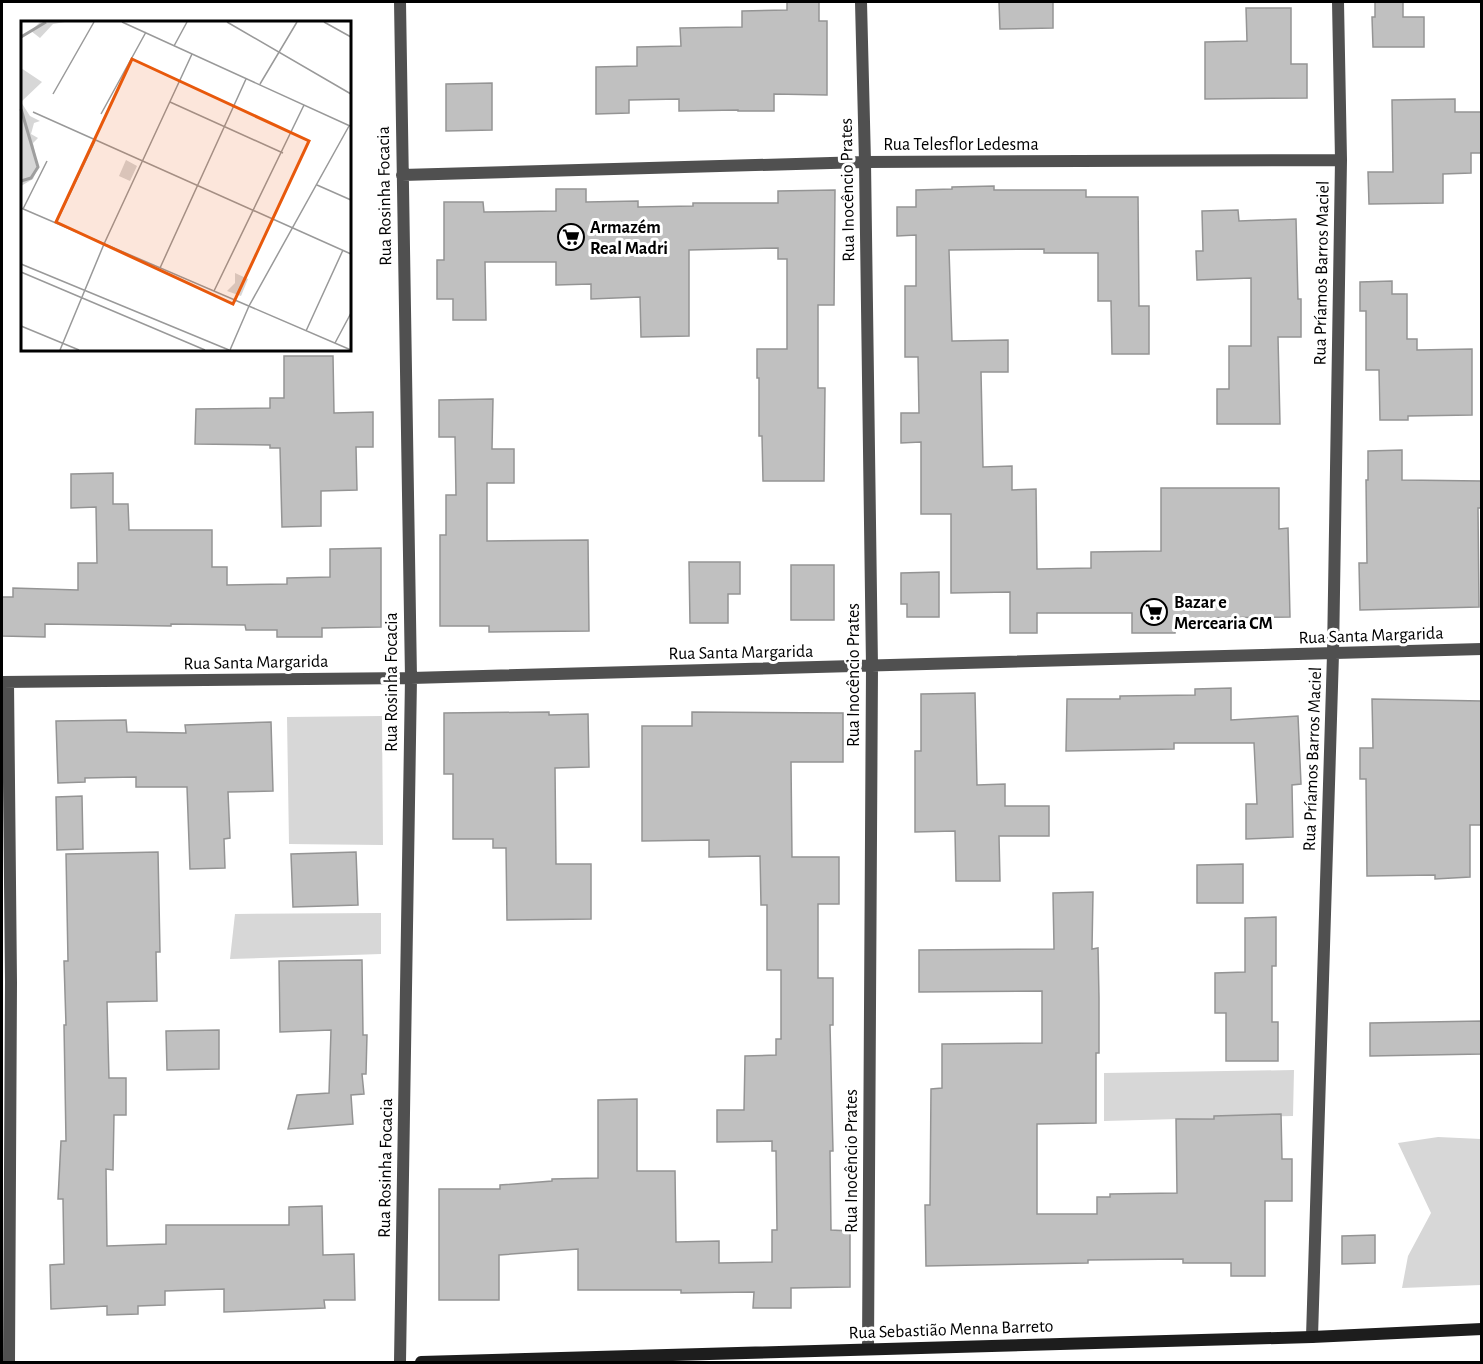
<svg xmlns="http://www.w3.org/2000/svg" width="1483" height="1364" viewBox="0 0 1483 1364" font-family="'Alegreya Sans',sans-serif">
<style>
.green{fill:#d7d7d7}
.building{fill:#c0c0c0;stroke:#949494;stroke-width:1.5}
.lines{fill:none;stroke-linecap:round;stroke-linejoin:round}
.minor{stroke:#505050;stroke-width:12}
.secondary{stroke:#1d1d1d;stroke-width:12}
.labels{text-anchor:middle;stroke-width:6;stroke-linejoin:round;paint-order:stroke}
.street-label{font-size:18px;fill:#000;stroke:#fff}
.poi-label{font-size:18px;font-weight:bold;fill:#000;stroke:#fff;text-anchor:start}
.inset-river{fill:none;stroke:#9e9e9e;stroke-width:3}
.inset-road{fill:none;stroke:#999;stroke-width:1.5}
.view{fill:#e8590c;fill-opacity:0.15;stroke:#e8590c;stroke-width:3}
.inset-edge{fill:none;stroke:#000;stroke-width:3}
</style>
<rect width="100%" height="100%" fill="#fff"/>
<path class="green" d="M382,716L383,845L289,844L287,717Z
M381,913V954L230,959L235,914Z
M1294,1070L1293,1116L1104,1121V1073Z
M1438,1137L1481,1139V1285L1402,1288L1408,1256L1431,1213L1398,1143Z"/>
<path class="building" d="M787,2H819V21H827V95L774,94V111H738V110L679,111V99L629,100V113L596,114V67L637,66V47L681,46L680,28L742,27V11L787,10Z
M999,2H1053V28L1000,29Z
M1375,2H1403V17H1424V47H1373L1372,17H1375Z
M1246,8H1291V64H1307V98L1205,99V42L1247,41Z
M492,83V130L446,131V84Z
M1455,99V112H1482V153H1471V173L1443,174V203L1369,204L1368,172H1393L1392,100Z
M994,186V190H1086V197H1138L1139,306H1149V354H1112L1111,301H1098V253H1044V249L949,250L952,341L1008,340V372H981L983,467L1012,466V490L1036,489L1037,569L1091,568V552L1161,551V488H1279V529L1288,528L1290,617L1175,618V633H1132V613H1037V633H1010V592L951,593V514H921V442L901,443V413H919L918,357H905V286H916V235L897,236V207H916V190L952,189V187Z
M556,189H586V202L638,201V207L693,206V203H778V191L835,190L834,305H818V388H825L824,481H763L762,436H759V378H757V349H787V259H778V248L689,250V336L641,337L640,297L591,299V284L556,285V262H485L486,320H453V299H437V260H444V202H483L484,212L556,211Z
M1238,210L1239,221L1296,219L1298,299H1301V337H1278L1280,424H1217V389H1229V346H1251V278L1197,280L1196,251H1203L1202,211Z
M1392,281V294H1407V339H1417V350L1472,349V415L1408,416V420H1380L1379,370H1366V311H1360V282Z
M284,356H333L334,413L373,412V447H356L357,490L321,491V526L282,527L280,448H270V445L195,444L196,409L270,408V398H284Z
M493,399L492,449H514V483H487V541L588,540L589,631L489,632V626H440V535H446V495H456L455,437H439V400Z
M1402,450V480L1482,481V508H1478L1479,607L1360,610L1359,563H1367L1366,480H1368V451Z
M113,473V504H128L129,530H212V567H227V585L287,584V578L330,577V549L381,548V627L322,628V637H277V630H246L245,625L171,624V626L45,624V637L2,636V597H13V588L78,590V563H97L96,507L71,508V474Z
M689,562H740V594H728V623H690Z
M791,565H834V620H791Z
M939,572V617H907V604H901V573Z
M1231,688V720L1298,716L1301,784L1292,785L1293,837L1246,839V804H1257L1254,743H1174V749L1066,751L1067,699H1120V696L1195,695V689Z
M975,693L977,785L1005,784V806H1049V836H999L1000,881H956L955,831L915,832V751H921V694Z
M1372,699L1482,701V825H1470V877L1435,879V875L1367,876L1366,779H1360V748H1373Z
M549,712V715L588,714L589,767L555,768L556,864H591V919L507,920L506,848H493V839H453V774H444V713Z
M692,712L843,713V762H791L792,857H839V904H818V978H833V1025H830L833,1151H830L831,1230L850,1231V1287L791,1288V1308H753L754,1292L681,1293V1290H578V1249L499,1255V1300H439V1189H500V1185L552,1181V1179L598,1178V1100L637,1099V1171H675L676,1242L719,1241V1263L772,1262V1230H777L776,1151H772V1141L717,1142V1110H744L745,1056L776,1055V1039H781V970H767V905H761L760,856L709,857V840L642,841V726H692Z
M126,720L127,732L186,733L185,725L271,722L273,791L228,792L230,838L224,839L225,868L190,869L187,787H136V777L85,778V782L58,783L56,721Z
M82,796L83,849L57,850L56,797Z
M158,852L160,952H156L157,1001L107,1002L109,1078H126V1115H114L113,1170L106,1169L107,1246L166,1244V1225H289V1207L322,1206L323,1255L354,1254L355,1300H324L325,1308L224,1312V1289L165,1291V1305L138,1306V1314L107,1315V1306L51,1309L50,1265L64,1264L63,1199H58L61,1141H66L64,1025H66L64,961H68L66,854Z
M356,852L358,905L293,907L291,854Z
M1243,864V903H1197V865Z
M1093,892L1092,949L1098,948L1099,998V1053H1096V1123L1037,1124V1214H1097V1197H1110V1194L1177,1193L1176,1119H1214V1116L1281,1114L1282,1159H1292V1201H1265V1276H1231V1263H1183V1259L1088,1260V1263L926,1266L925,1205H930L931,1089L942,1088V1044L1042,1043V991L919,992V950L1054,949L1053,893Z
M1276,917V966H1272V1022H1278V1061H1226V1013H1215V973L1245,972V918Z
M362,960L363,1035H367L366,1074H362L364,1094L351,1095L353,1124L288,1129L297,1095L329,1093L331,1030L280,1032L279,961Z
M1482,1021V1054L1370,1056V1023Z
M219,1030V1069L167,1070L166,1031Z
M1375,1235V1263L1342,1264V1236Z"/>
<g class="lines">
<path class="minor" d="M861,2L865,162L872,667L868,1349
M402,175L865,162L1341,160
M2,682L411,678L1482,649
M8,682L11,982L9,1362
M1312,1337L1333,654L1341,160L1338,2
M400,1362L411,678L400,2"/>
<path class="secondary" d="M421,1362L1312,1337L1482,1329"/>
</g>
<defs>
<symbol id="supermarket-ring" viewBox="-11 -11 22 22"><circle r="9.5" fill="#fff" stroke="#000" stroke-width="1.5"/><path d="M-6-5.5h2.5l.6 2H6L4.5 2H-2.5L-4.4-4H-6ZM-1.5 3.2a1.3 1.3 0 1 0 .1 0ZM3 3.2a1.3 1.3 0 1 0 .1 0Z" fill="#000"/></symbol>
</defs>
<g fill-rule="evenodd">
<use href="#supermarket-ring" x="556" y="222" width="30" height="30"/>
<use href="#supermarket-ring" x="1139" y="597" width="30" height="30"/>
</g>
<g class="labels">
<g class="street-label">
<text x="961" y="150">Rua Telesflor Ledesma</text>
<text transform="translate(847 190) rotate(-91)" y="6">Rua Inocêncio Prates</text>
<text transform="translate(384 196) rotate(-91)" y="6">Rua Rosinha Focacia</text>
<text transform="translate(1321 273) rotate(-89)" y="6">Rua Príamos Barros Maciel</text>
<text transform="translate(1371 635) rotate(-2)" y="6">Rua Santa Margarida</text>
<text transform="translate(741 652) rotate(-1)" y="6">Rua Santa Margarida</text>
<text transform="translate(256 662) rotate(-1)" y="6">Rua Santa Margarida</text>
<text transform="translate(853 675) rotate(-90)" y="6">Rua Inocêncio Prates</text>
<text transform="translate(391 682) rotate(-90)" y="6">Rua Rosinha Focacia</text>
<text transform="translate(1312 759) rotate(-88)" y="6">Rua Príamos Barros Maciel</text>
<text transform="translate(851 1161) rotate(-90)" y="6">Rua Inocêncio Prates</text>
<text transform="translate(385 1168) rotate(-89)" y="6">Rua Rosinha Focacia</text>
<text transform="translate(951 1329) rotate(-2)" y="6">Rua Sebastião Menna Barreto</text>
</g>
<g class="poi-label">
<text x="590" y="233">Armazém<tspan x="590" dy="21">Real Madri</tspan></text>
<text x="1174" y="608">Bazar e<tspan x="1174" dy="21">Mercearia CM</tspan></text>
</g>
</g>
<g transform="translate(21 21)">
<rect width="330" height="330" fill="#fff"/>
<path d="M19,1H44L32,3L19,17L10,10ZM0,47L21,61L0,81L9,95L19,100L13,102L10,113L17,117L12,122L17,146L12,158L0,165ZM105,139L116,145L109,160L98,155ZM214,252L227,258L220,275L206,270L214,262Z" fill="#d7d7d7"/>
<path class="inset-river" d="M0,16L25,1M0,88L17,146L10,157L0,160"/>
<path class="inset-road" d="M101,1L329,105M206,1L330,73M303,1L330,16M153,25L166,1M239,63L276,1M32,73L73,1M149,81L262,132M12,91L330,233M80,93L125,11M296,164L330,179M0,187L330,329M2,188L26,140M35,202L74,120M0,243L208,329M139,247L225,58M0,251L184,329M193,270L283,84M0,305L58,329M285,310L322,229M314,322L330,292M39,329L83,223L171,33M209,329L228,285L328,105"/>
<path class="view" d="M111,38L288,120L212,283L35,201Z"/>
<rect width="330" height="330" class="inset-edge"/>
</g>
<rect width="1483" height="1364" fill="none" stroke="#000000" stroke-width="6"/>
</svg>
